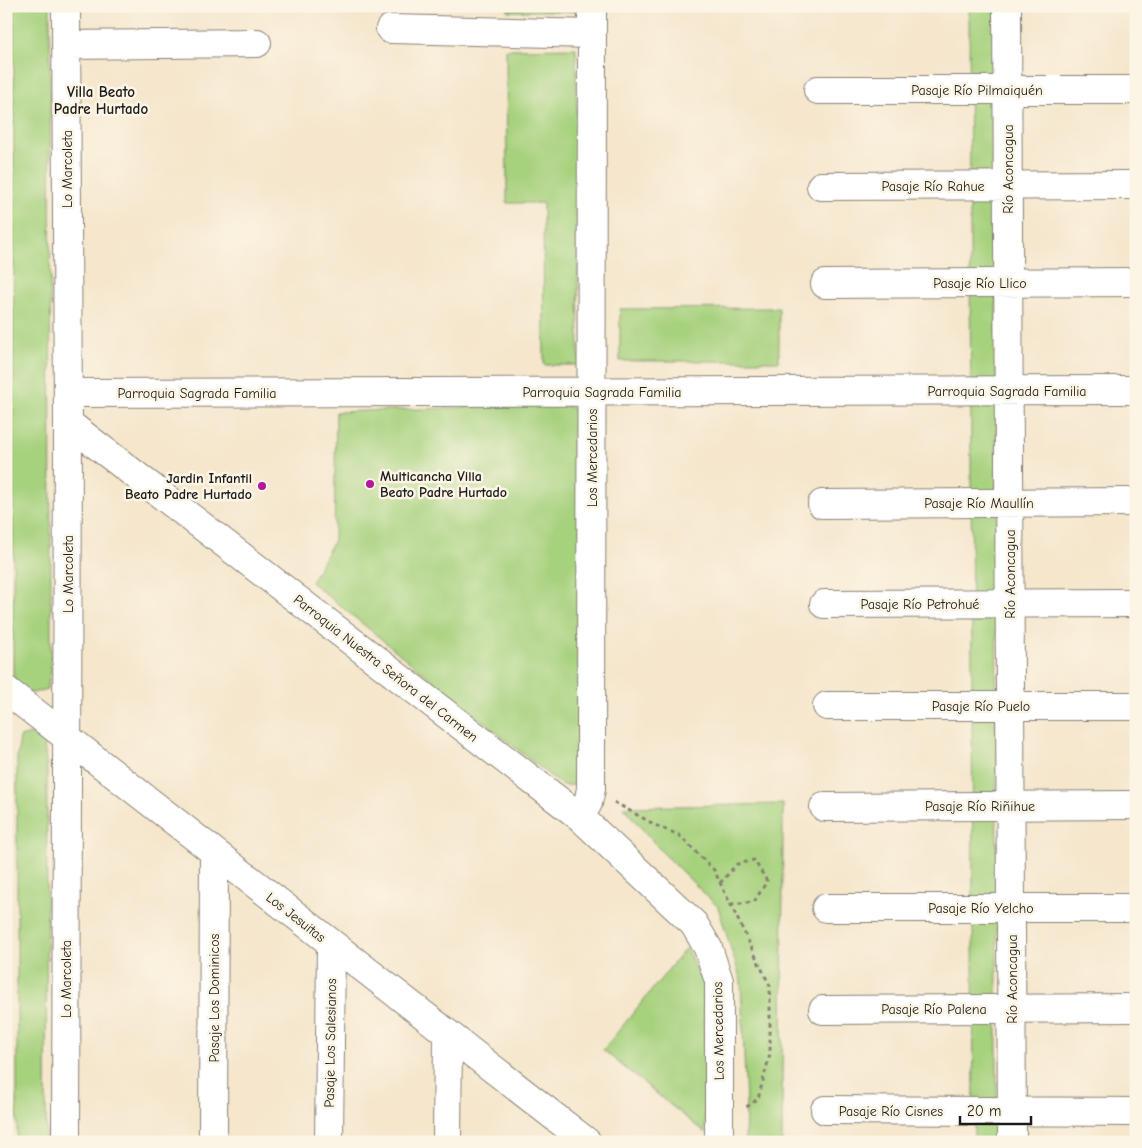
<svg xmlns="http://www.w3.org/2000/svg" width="1142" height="1148" viewBox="0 0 1142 1148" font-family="'Comic Neue',sans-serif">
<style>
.green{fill:#a6d17d;stroke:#61764c}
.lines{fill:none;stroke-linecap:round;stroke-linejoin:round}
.minor-casing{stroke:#888174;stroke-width:30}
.path{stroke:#888174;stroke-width:3;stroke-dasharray:4 4;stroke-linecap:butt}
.minor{stroke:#fff;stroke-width:28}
.poi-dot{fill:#b5179e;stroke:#fcf5e5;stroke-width:2}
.labels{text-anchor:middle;stroke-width:5;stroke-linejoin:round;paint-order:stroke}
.street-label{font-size:14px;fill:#1c1c1c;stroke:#fcf5e5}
.poi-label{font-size:14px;font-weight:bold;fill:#1c1c1c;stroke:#fcf5e5;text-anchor:start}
.neighbourhood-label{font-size:15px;font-weight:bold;fill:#1c1c1c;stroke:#fcf5e5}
</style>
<rect width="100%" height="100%" fill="#fcf5e5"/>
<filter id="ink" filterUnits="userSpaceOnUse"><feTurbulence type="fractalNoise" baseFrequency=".02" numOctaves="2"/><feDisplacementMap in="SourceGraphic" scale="10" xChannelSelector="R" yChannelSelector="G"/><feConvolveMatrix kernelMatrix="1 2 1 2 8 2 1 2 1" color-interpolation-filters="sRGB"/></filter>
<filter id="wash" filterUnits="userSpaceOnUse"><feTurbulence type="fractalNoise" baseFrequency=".0096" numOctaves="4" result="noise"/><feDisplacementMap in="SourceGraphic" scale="20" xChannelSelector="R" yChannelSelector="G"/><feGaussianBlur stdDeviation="1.12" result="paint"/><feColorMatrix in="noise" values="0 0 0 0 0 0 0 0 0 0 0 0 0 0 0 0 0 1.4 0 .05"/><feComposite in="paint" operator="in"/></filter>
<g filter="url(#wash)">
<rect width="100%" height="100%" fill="#f5e6cc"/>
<path class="green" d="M14,6H50L51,672L47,689L33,693L21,692L13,675Z
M508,6H577V11H508Z
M969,6H996L997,1142H974Z
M576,48L579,365H544L543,203H507L506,49Z
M779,308V361H620V309Z
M561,404L572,408L581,415L582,776C576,785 570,788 560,784L311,582L334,540L336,412Z
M31,734L44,744L47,772L46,1142H17V758L20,737Z
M783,804L782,1142H745L746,1104L741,981L718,907L663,853L623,807Z
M686,948L704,984L705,1133L603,1050Z"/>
</g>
<g filter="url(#ink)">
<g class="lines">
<defs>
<path id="minor" d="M1007,6L1012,1142
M390,29L592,34
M67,45L257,43
M818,90H1136
M821,186L1136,185
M825,284L1136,282
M68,393L1136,390
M68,423L580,817L694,924L708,948L719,981V1142
M822,504L1136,502
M824,604L1136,603
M6,690L587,1142
M827,706H1136
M824,807L1136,805
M580,817L588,803L591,789L592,6
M826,908H1136
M823,1010L1136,1008
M825,1110L1136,1112
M66,1142L68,423L66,6
M213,1142L214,853
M329,1142L331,944
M447,1142L448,1034"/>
</defs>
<use href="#minor" class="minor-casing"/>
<path class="path" d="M614,802L659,827L679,835L714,870L770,986V1054L758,1099L745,1108
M720,883L737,864L754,860L767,881L754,902L730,904"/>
<use href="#minor" class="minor"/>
</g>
</g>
<g class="poi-dot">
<circle cx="370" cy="484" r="5"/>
<circle cx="262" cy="486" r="5"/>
</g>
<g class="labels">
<g class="street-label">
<text x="977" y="95">Pasaje Río Pilmaiquén</text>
<text transform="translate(67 169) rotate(-90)" y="5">Lo Marcoleta</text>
<text transform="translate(1008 169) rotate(-90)" y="5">Río Aconcagua</text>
<text x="933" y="191">Pasaje Río Rahue</text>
<text x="980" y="288">Pasaje Río Llico</text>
<text x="1007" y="396">Parroquia Sagrada Familia</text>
<text x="602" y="397">Parroquia Sagrada Familia</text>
<text x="197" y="398">Parroquia Sagrada Familia</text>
<text transform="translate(592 458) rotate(-90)" y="5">Los Mercedarios</text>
<text x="979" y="508">Pasaje Río Maullín</text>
<text transform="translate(68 574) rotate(-90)" y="5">Lo Marcoleta</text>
<text transform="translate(1010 574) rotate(-90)" y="5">Río Aconcagua</text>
<text x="920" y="609">Pasaje Río Petrohué</text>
<text transform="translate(386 668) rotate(38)" y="5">Parroquia Nuestra Señora del Carmen</text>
<text x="981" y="711">Pasaje Río Puelo</text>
<text x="980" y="811">Pasaje Río Riñihue</text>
<text x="981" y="913">Pasaje Río Yelcho</text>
<text transform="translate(296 917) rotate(38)" y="5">Los Jesuitas</text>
<text transform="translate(66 979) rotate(-90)" y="5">Lo Marcoleta</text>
<text transform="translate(1012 979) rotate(-90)" y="5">Río Aconcagua</text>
<text transform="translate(214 998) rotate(-90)" y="5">Pasaje Los Dominicos</text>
<text x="934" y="1014">Pasaje Río Palena</text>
<text transform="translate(718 1031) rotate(-91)" y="5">Los Mercedarios</text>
<text transform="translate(330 1043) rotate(-89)" y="5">Pasaje Los Salesianos</text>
<text x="891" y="1116">Pasaje Río Cisnes</text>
</g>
<g class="poi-label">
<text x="380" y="481">Multicancha Villa<tspan x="380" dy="16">Beato Padre Hurtado</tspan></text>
<text x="252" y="483" text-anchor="end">Jardin Infantil<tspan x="252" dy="16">Beato Padre Hurtado</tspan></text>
</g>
<g class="neighbourhood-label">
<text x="101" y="97">Villa Beato<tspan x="101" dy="17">Padre Hurtado</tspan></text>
</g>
</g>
<rect width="1142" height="1148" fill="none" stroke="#fcf5e5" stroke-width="25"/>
<path d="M960 1116v8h71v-8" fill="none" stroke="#1c1c1c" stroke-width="2.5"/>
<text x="967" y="1116" font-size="15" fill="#1c1c1c" stroke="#fcf5e5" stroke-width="4" paint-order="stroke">20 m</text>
</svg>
